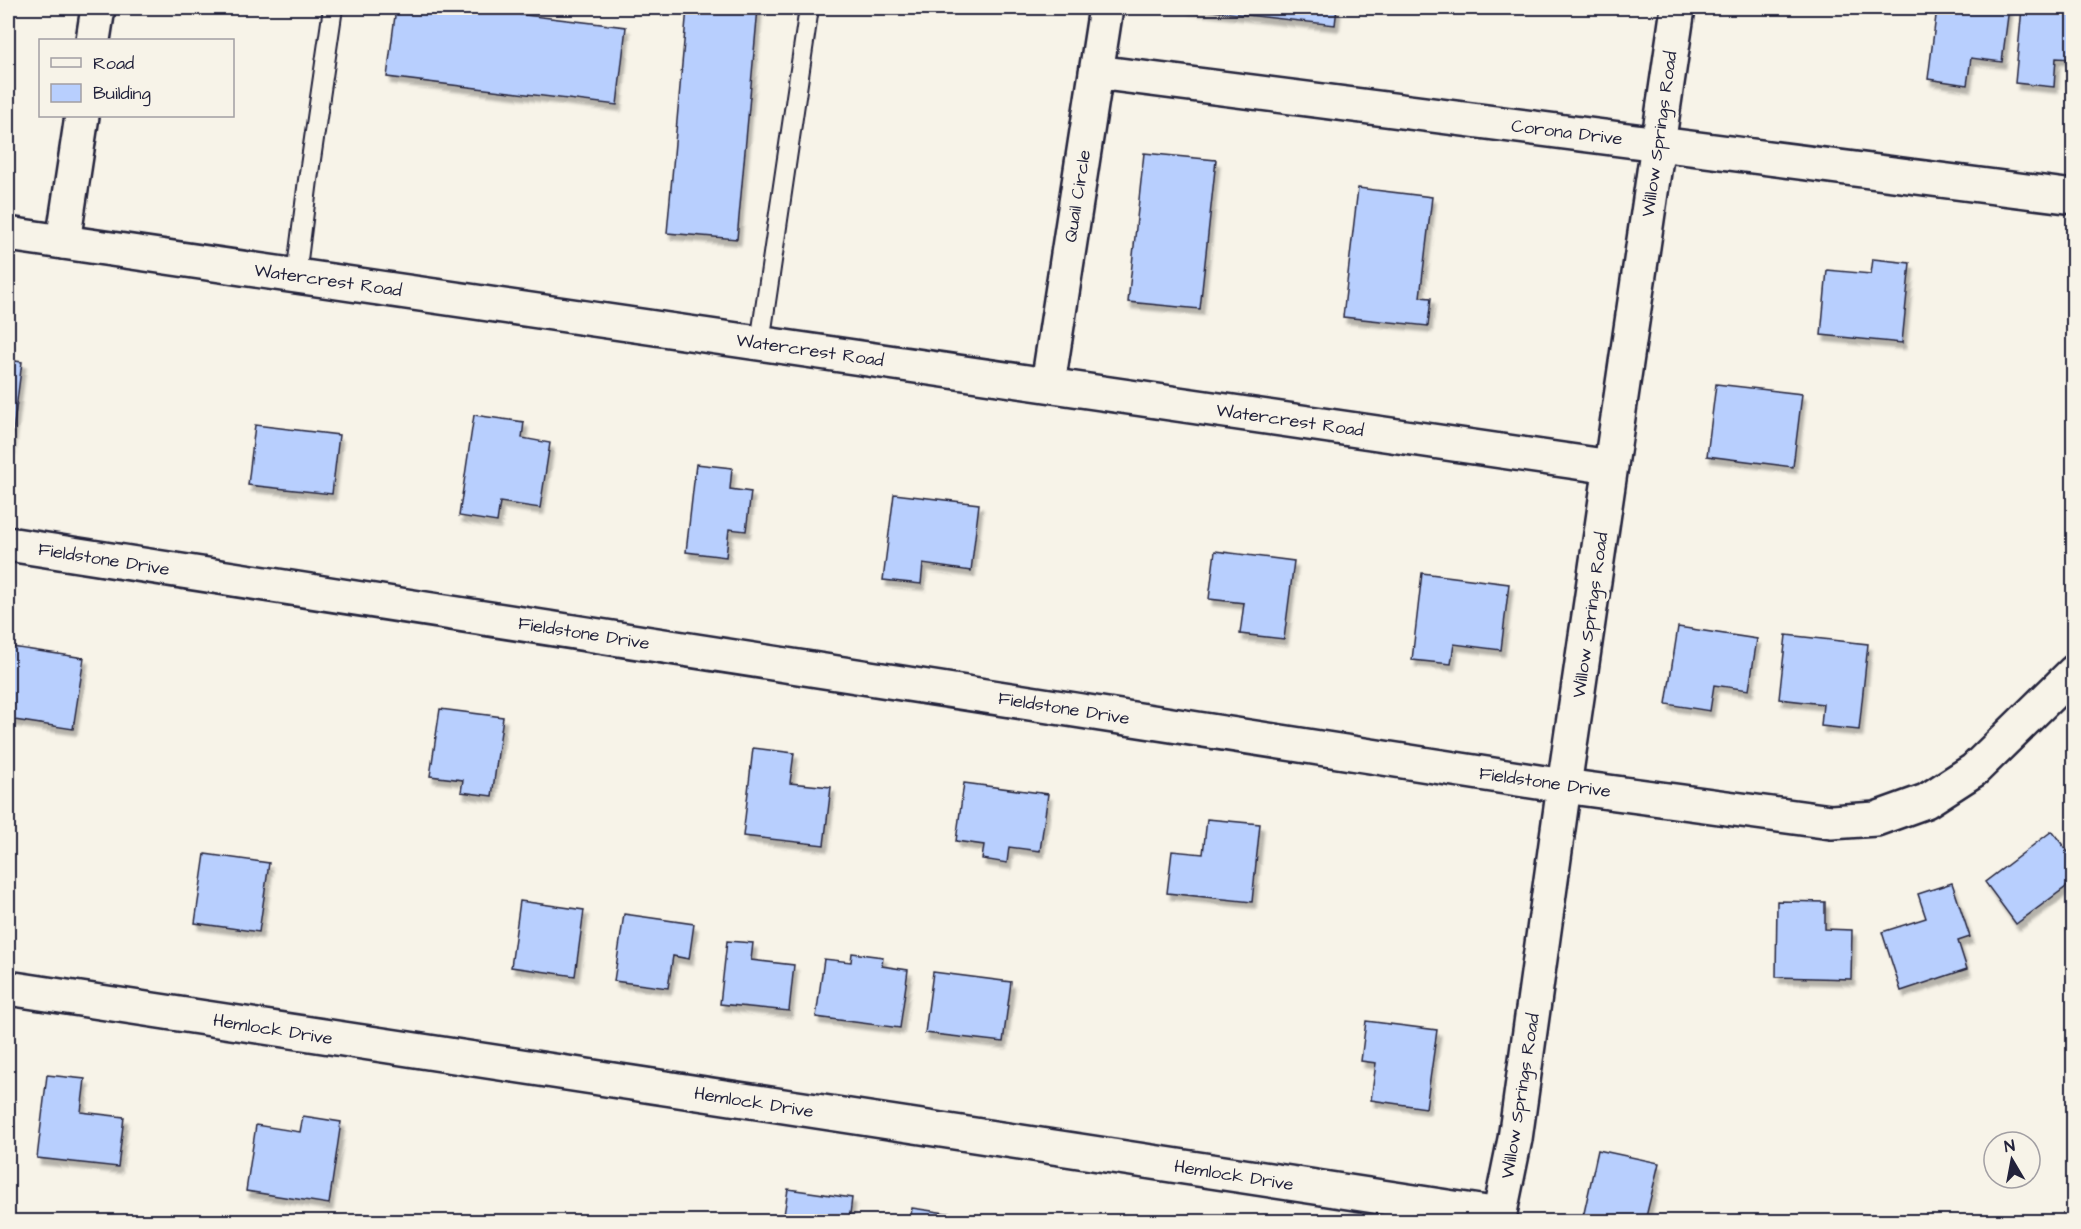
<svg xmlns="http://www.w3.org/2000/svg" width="2081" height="1229" viewBox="0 0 2081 1229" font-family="'Architects Daughter',sans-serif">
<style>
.building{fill:#b8cffe;stroke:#22223b;stroke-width:1.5;filter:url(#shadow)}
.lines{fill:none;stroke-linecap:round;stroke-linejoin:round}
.service-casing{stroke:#22223b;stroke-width:22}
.minor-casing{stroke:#22223b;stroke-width:38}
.tertiary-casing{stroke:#22223b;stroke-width:38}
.service{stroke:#f7f3e8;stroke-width:18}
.minor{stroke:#f7f3e8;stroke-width:33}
.tertiary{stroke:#f7f3e8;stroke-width:33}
.labels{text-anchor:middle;stroke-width:6;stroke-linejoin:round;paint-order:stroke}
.street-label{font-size:18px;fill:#22223b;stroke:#f7f3e8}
</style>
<defs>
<filter id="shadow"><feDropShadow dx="3.5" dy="6" stdDeviation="1.5" flood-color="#0004"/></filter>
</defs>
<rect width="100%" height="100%" fill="#f7f3e8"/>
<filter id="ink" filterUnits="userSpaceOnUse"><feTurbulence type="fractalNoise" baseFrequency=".0167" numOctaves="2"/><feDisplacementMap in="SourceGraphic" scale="12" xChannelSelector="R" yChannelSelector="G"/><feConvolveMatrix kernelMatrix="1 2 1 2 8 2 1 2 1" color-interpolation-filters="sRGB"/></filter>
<g filter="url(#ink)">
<path class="building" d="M396,8H466L626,27L617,105L387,77Z
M687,8H758L737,239L667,233Z
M1185,8H1337L1335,25Z
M1937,8H2009L2002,62L1971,58L1967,85L1928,79Z
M2022,8H2074V59L2056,58L2054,87L2015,83Z
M1144,153L1216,160L1200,309L1128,302Z
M1358,188L1432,197L1420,297L1431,298L1428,326L1343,317Z
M1873,259L1910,263L1902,343L1821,335L1827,270L1871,274Z
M8,360L22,362L11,448L8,447Z
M1716,384L1802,394L1793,467L1707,456Z
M474,415L524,422L522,438L550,443L540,508L500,502L497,522L459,516Z
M255,425L339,435L332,494L248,485Z
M696,464L732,468L730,489L751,492L746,531L729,529L726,557L686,552Z
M894,494L979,504L971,571L923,564L921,584L883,580Z
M1215,551L1294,561L1284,639L1240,634L1244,603L1209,599Z
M1422,573L1509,584L1501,650L1454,644L1451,664L1412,660Z
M1678,627L1757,639L1749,690L1714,685L1710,711L1666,704Z
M1786,635L1868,644L1859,730L1821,726L1823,704L1779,699Z
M12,647L84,658L73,729L8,719V676Z
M440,709L503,717L492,796L461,792L463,780L430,776Z
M753,748L794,753L790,783L831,787L824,845L743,836Z
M964,783L1048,794L1040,851L1009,847L1007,863L982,859L984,845L956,841Z
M1207,819L1260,824L1252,902L1167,893L1172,851L1203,854Z
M2052,831L2074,860V881L2016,924L1985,882Z
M205,854L269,863L259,932L195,923Z
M1952,883L1970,937L1958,941L1967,969L1901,991L1882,932L1926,918L1918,894Z
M520,901L584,910L575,976L511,967Z
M1777,901L1825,902V929L1852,930L1851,979L1776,977Z
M624,914L694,924L689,959L673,956L668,988L614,981Z
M727,941L753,943L751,960L794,965L789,1011L720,1004Z
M852,953L883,957L882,966L908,970L900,1028L816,1017L824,959L851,962Z
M933,972L1011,982L1003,1042L925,1033Z
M1366,1021L1437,1030L1426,1108L1371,1100L1376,1063L1361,1061Z
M47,1075L85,1079L81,1112L124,1117L118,1167L37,1158Z
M303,1116L341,1122L329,1204L246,1191L256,1125L300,1132Z
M1598,1150L1659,1163L1645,1221L1648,1222H1582Z
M788,1189L852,1198L849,1222H783Z
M912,1208L966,1216L965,1222H910Z"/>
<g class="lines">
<defs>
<path id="service" d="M296,276L308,180L333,8
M760,343L809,8"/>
<path id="minor" d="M93,40L98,8
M1096,72L2074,197
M63,242L82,116
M1048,384L1106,8
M8,544L1564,786L1831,822L1876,819L1926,801L1974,770L2074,672
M8,988L1500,1215"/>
<path id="tertiary" d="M8,234L1611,467
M1498,1222L1515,1139L1564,786L1678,8"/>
</defs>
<use href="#service" class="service-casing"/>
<use href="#minor" class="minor-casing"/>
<use href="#tertiary" class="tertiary-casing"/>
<use href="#service" class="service"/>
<use href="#minor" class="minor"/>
<use href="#tertiary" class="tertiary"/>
</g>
</g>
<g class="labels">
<g class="street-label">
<text transform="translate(1567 132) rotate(7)" y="6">Corona Drive</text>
<text transform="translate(1659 134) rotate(-82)" y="6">Willow Springs Road</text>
<text transform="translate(1077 196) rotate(-81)" y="6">Quail Circle</text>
<text transform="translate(328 280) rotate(8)" y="6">Watercrest Road</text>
<text transform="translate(810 350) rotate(8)" y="6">Watercrest Road</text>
<text transform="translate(1290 420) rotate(8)" y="6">Watercrest Road</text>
<text transform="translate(104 559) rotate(9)" y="6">Fieldstone Drive</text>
<text transform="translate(1590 615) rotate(-82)" y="6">Willow Springs Road</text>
<text transform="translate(584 633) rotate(9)" y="6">Fieldstone Drive</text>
<text transform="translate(1064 708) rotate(9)" y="6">Fieldstone Drive</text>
<text transform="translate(1545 782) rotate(8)" y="6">Fieldstone Drive</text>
<text transform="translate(273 1029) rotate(9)" y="6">Hemlock Drive</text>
<text transform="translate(1520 1096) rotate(-81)" y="6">Willow Springs Road</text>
<text transform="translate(754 1102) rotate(9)" y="6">Hemlock Drive</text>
<text transform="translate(1234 1175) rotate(9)" y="6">Hemlock Drive</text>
</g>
</g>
<rect width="2081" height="1229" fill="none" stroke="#f7f3e8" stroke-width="30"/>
<rect x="15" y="15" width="2051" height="1199" fill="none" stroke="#22223b" stroke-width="2" filter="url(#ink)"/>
<rect x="39" y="39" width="195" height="78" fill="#f7f3e8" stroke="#a29fa3" stroke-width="1.5"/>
<rect x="51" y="58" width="30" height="9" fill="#f7f3e8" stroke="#a29fa3" stroke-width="1.5"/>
<text x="93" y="69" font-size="18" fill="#22223b">Road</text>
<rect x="51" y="84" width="30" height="18" fill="#b8cffe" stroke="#a29fa3" stroke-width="1.5"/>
<text x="93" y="99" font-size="18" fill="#22223b">Building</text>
<g transform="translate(2012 1160) rotate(350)"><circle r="28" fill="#f7f3e8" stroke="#a29fa3" stroke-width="1.5"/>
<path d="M0-4.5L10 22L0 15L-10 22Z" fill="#22223b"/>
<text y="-9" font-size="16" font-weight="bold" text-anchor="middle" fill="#22223b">N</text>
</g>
</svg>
